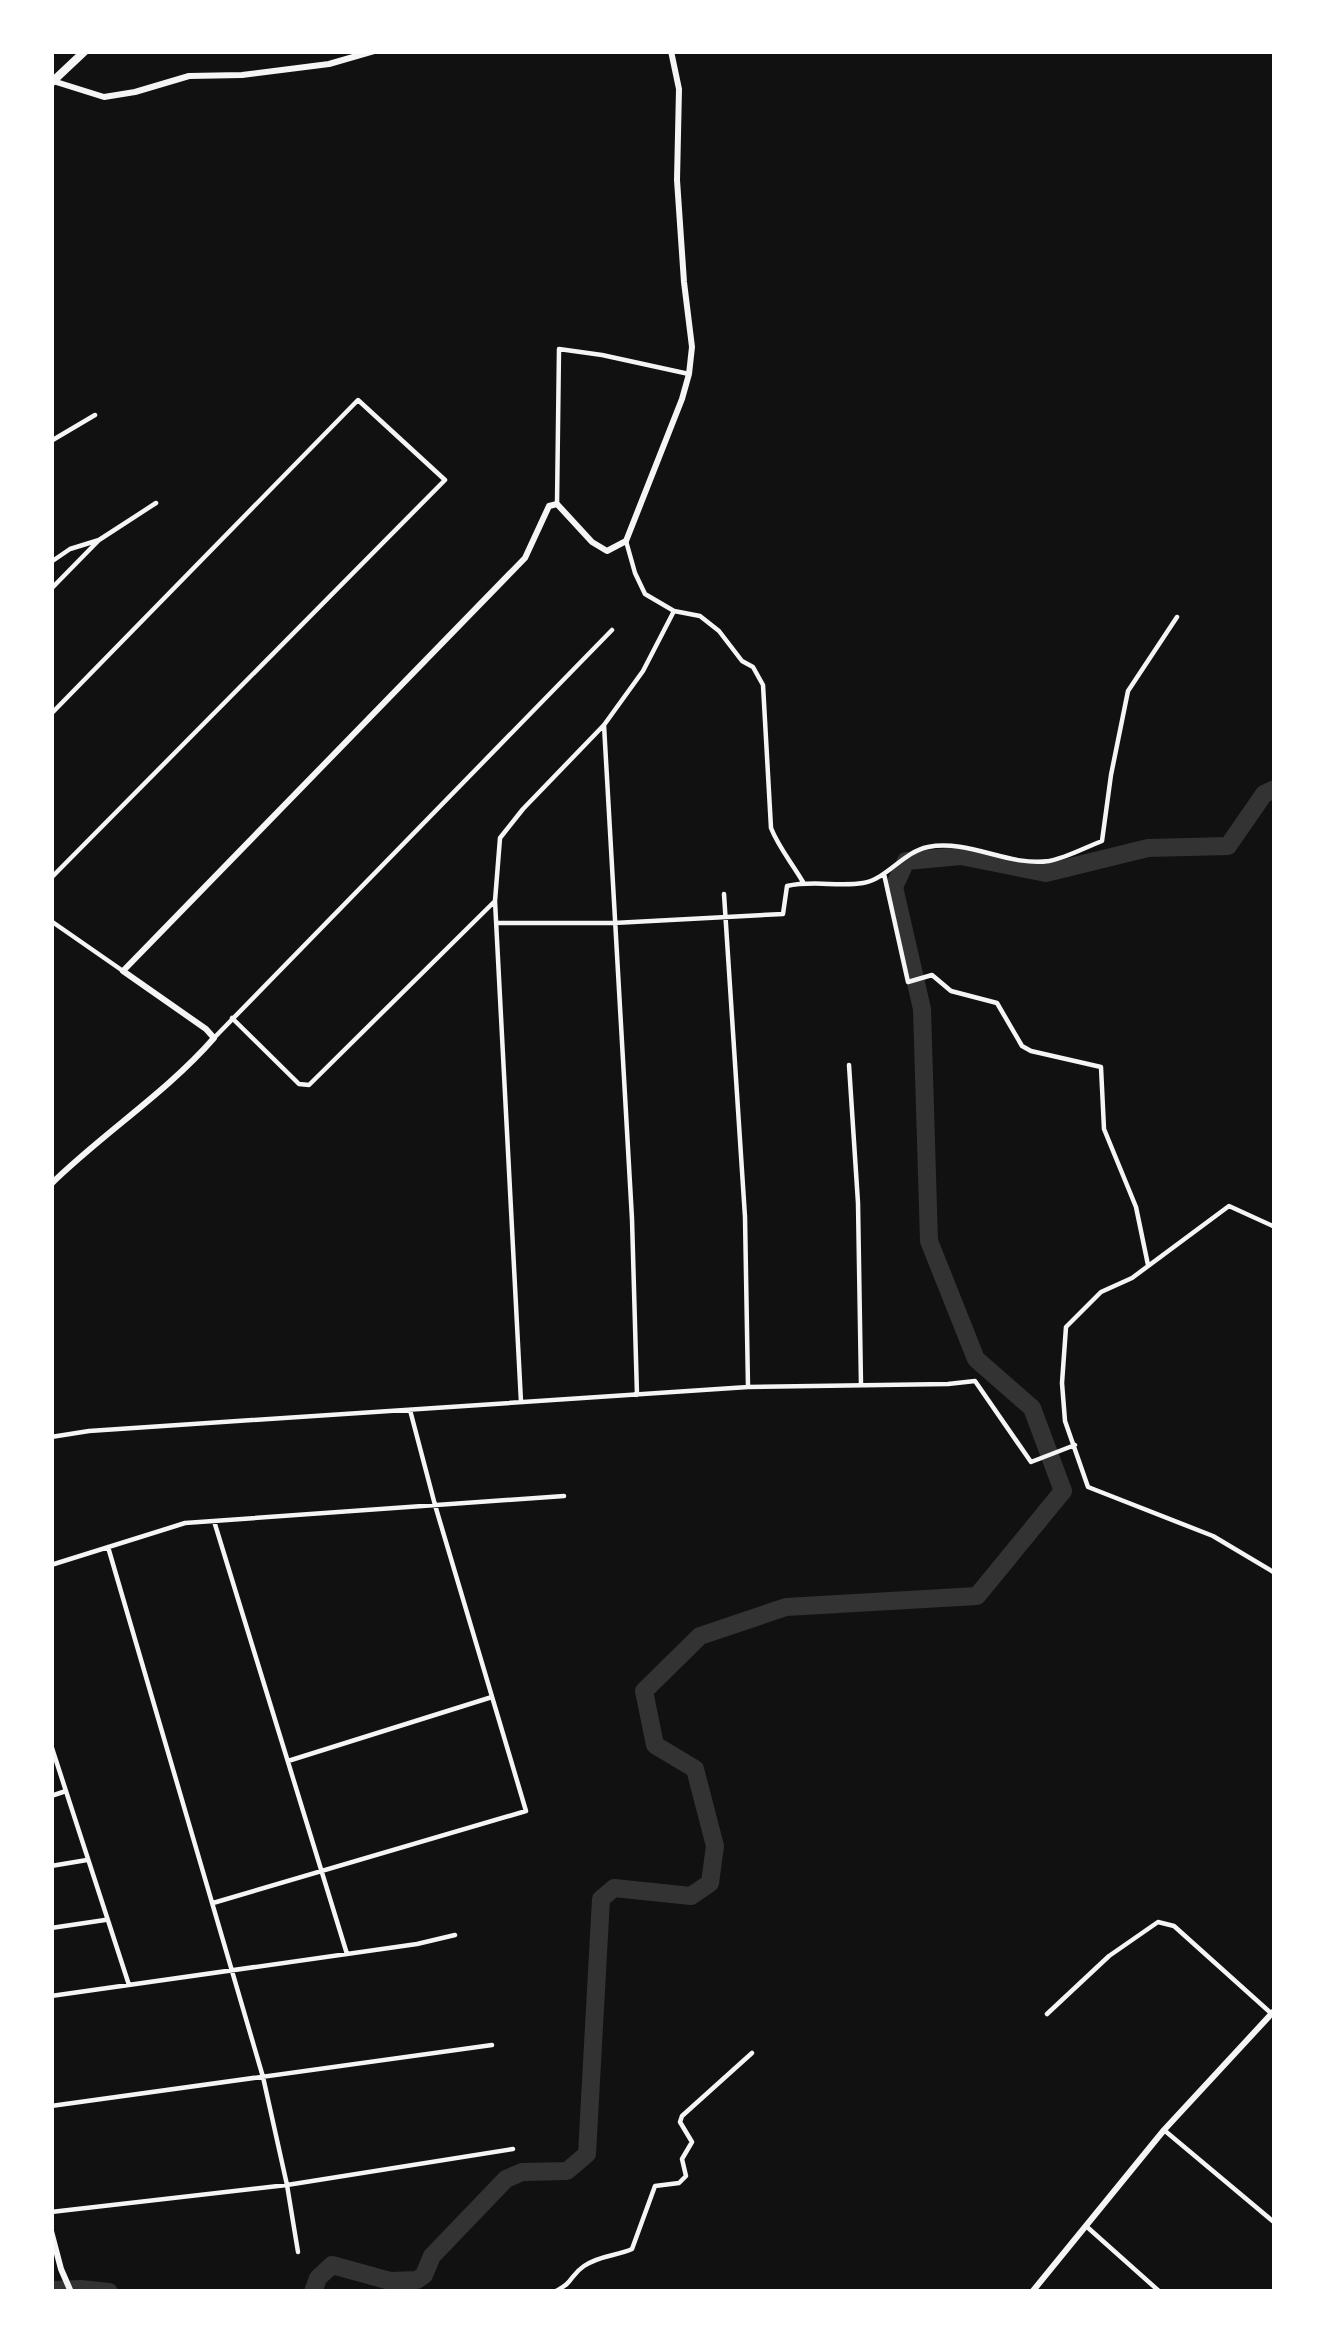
<svg xmlns="http://www.w3.org/2000/svg" width="1326" height="2343" viewBox="0 0 1326 2343" font-family="'Work Sans',sans-serif">
<style>
.lines{fill:none;stroke-linecap:round;stroke-linejoin:round}
.river{stroke:#333;stroke-width:18}
.minor{stroke:#f5f5f5;stroke-width:4.5}
.tertiary{stroke:#f5f5f5;stroke-width:6}
.secondary{stroke:#f5f5f5;stroke-width:6}
.trunk{stroke:#f5f5f5;stroke-width:8}
</style>
<rect width="100%" height="100%" fill="#111"/>
<g class="lines">
<path class="river" d="M51,2290L81,2289L109,2292
M313,2292L318,2278L332,2265L390,2281L417,2280L424,2275L432,2256L506,2179L522,2172L567,2171L587,2154L601,1899L614,1888L691,1896L710,1883L715,1846L695,1769L655,1745L644,1691L700,1636L786,1607L977,1596L1063,1491L1032,1408L976,1359L929,1241L922,1009L894,887L906,861L961,856L1046,873L1148,848L1228,846L1264,794L1275,789"/>
<path class="minor" d="M51,441L95,415
M557,504L559,349L602,355L689,374
M626,541L635,573L645,594L674,611L700,616L719,631L742,661L753,667L763,685L771,828C779,848 792,863 803,882
M51,562L70,549L99,540
M51,589L99,540L156,503
M51,714L358,400L445,480L51,878
M604,725L632,1219L637,1395
M884,874L908,982L932,975L951,991L997,1003L1022,1046L1031,1051L1101,1067L1104,1129L1136,1207L1148,1265
M724,894L745,1217L748,1387
M51,921L123,971
M496,923H614L783,914L787,886C813,880 838,887 863,883C887,879 903,852 928,847C969,839 1009,867 1049,861C1066,858 1086,847 1102,841L1111,775L1128,691L1177,617
M232,1018L299,1084L309,1085L495,901
M214,1038L612,630
M849,1065L858,1203L861,1385
M1275,1227L1229,1206L1132,1278L1101,1292L1066,1327L1062,1383L1065,1421L1088,1487L1213,1536L1275,1573
M521,1402L495,901L500,838L523,809L604,725L643,671L674,611
M51,1437L89,1431L748,1387L948,1384L975,1381L1031,1462L1075,1445
M214,1521L347,1954
M108,1547L263,2077L287,2185L298,2252
M51,1565L185,1523L564,1496
M51,1745L129,1985
M288,1761L492,1697
M51,1796L66,1791
M51,1866L87,1860
M213,1903L526,1811L435,1505L410,1410
M51,1928L105,1920
M51,1996L417,1944L455,1935
M1047,2014L1109,1956L1158,1922L1174,1926L1272,2014
M51,2106L492,2045
M1164,2130L1275,2223
M51,2212L287,2185L513,2149
M1086,2226L1160,2292
M554,2292C575,2282 569,2276 584,2266C600,2255 617,2256 632,2249L655,2186L679,2183L686,2176L682,2159L692,2142L680,2122L682,2116L752,2053"/>
<path class="tertiary" d="M53,81L104,97L135,92L189,76L242,75L329,64L374,51
M51,1184C103,1133 166,1093 214,1038L206,1029L123,971L525,558L549,506L557,504L592,542L607,551L626,541L682,399L689,374L692,347L684,282L677,180L679,89L671,51
M51,2231L61,2269L71,2292"/>
<path class="secondary" d="M1032,2292L1164,2130L1275,2010"/>
<path class="trunk" d="M51,83L85,51"/>
</g>
<rect width="1326" height="2343" fill="none" stroke="#ffffff" stroke-width="108"/>
</svg>
